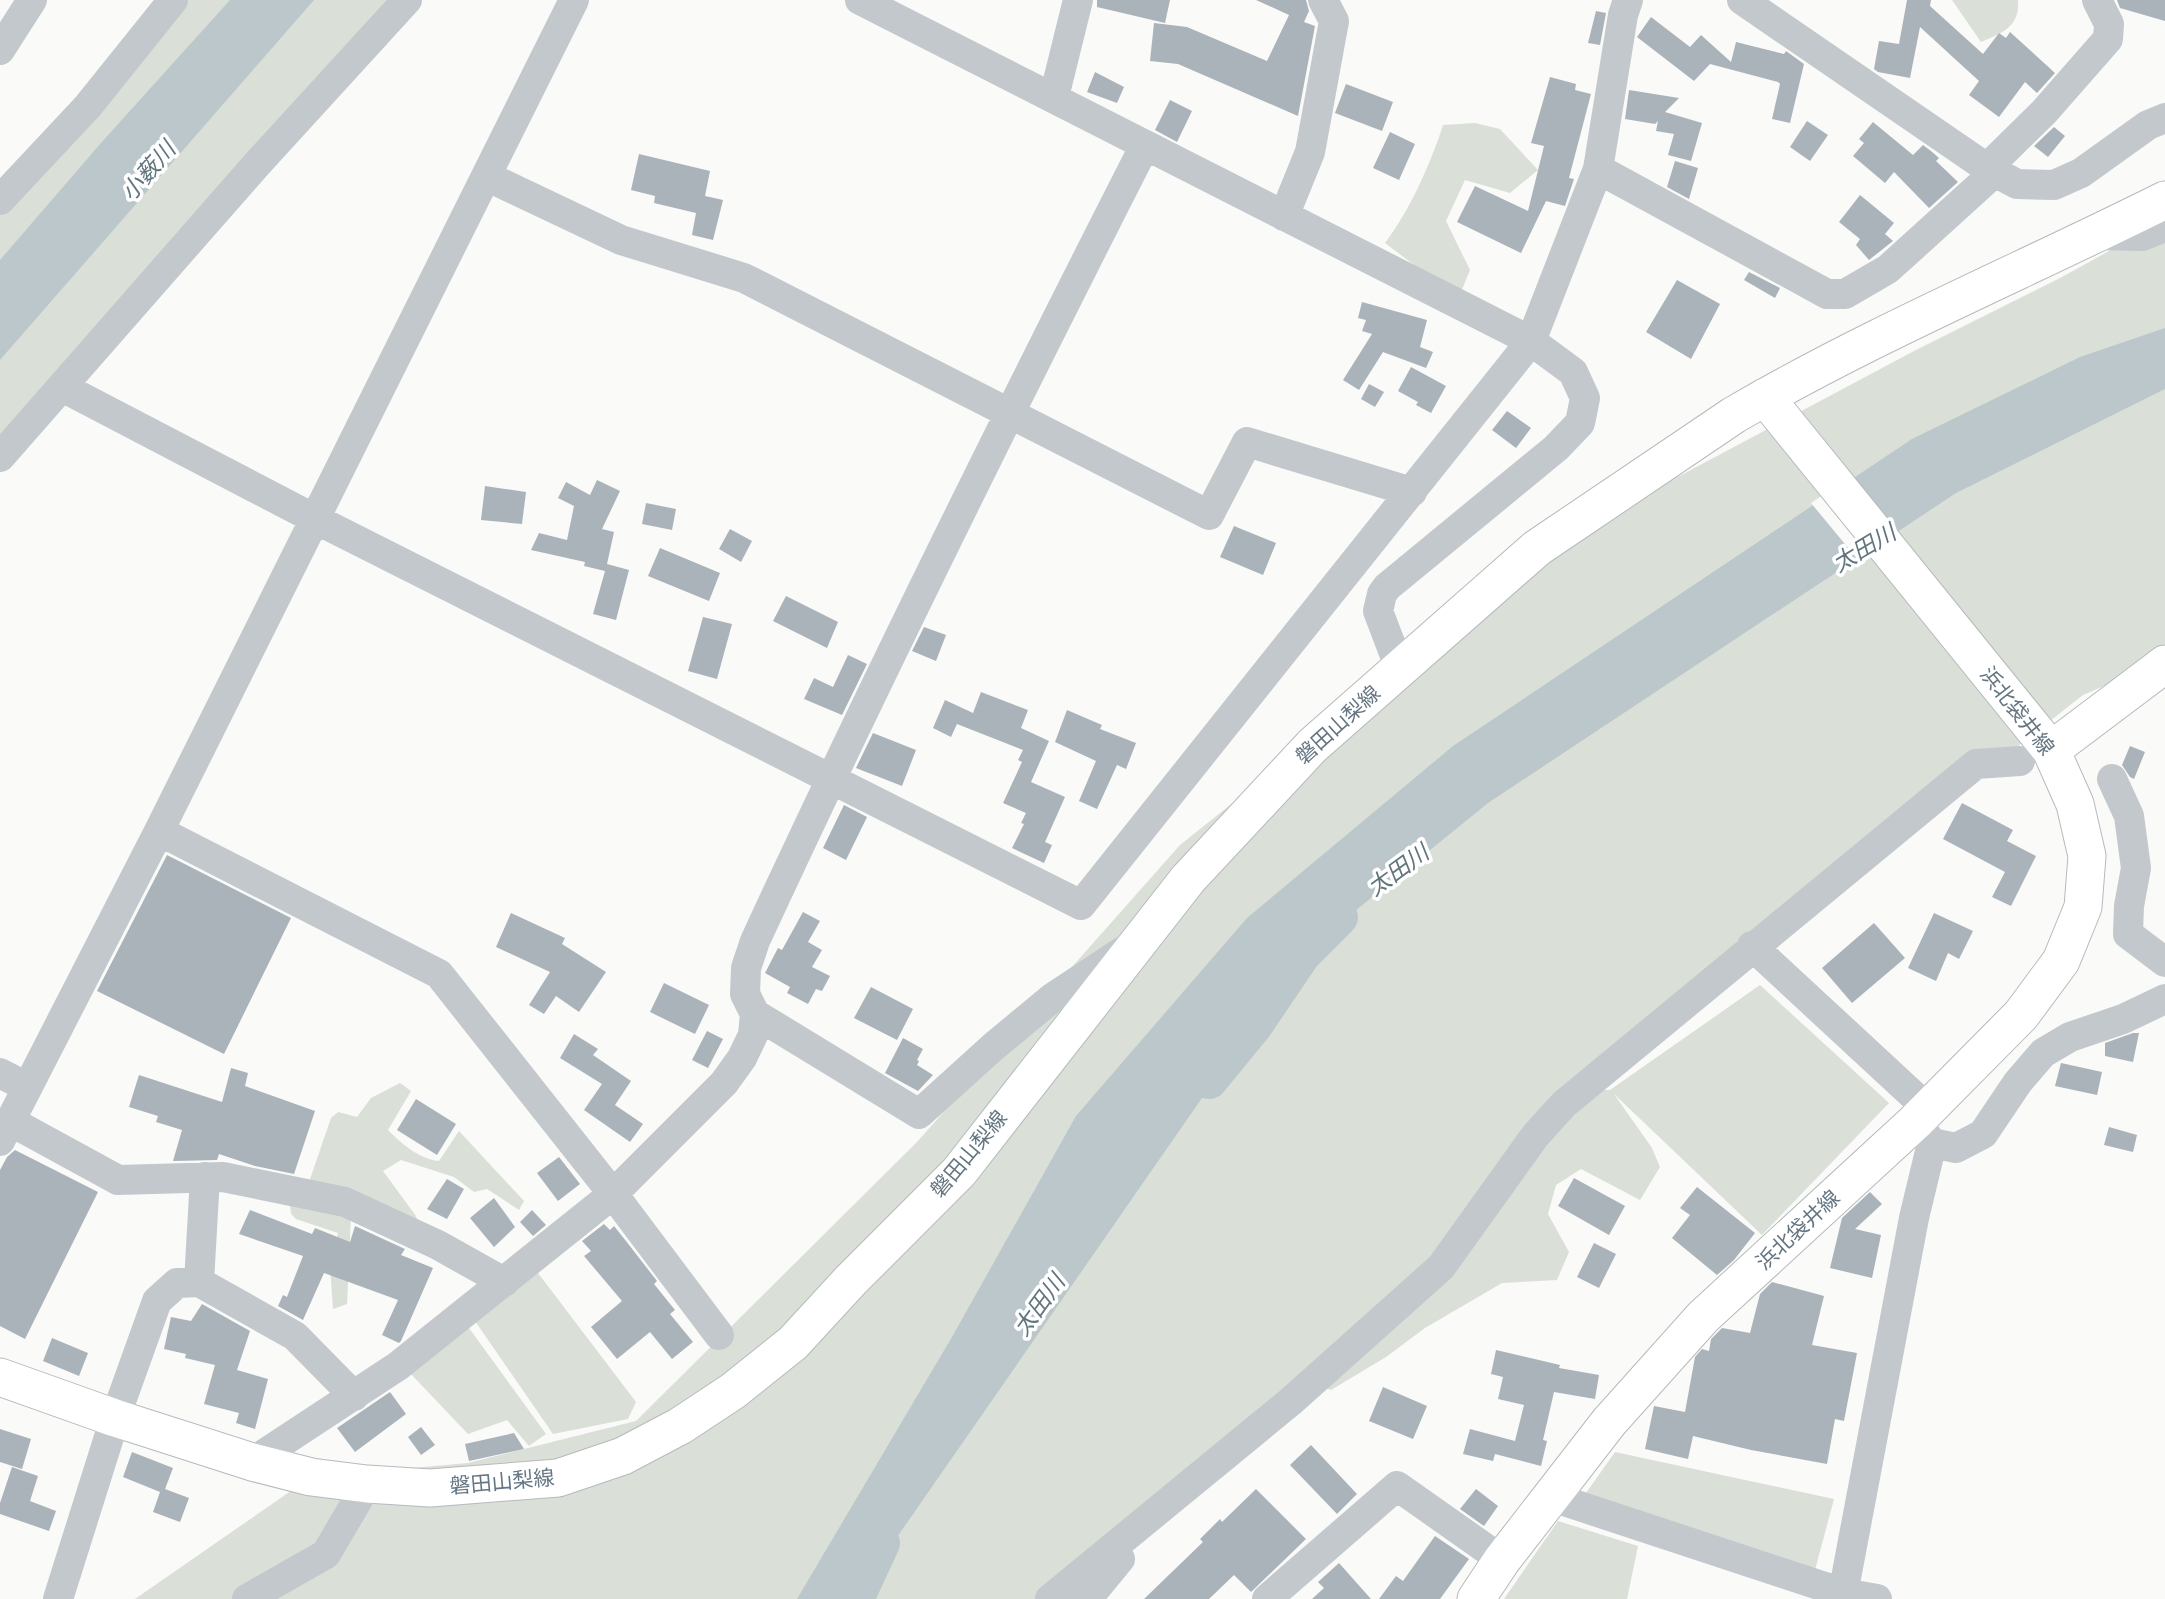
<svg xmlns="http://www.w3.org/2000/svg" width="2165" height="1599" viewBox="0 0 2165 1599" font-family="Quicksand,'Noto Sans JP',sans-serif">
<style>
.green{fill:#dadfd7}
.water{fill:#bbc7cb}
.pier{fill:#fafaf8}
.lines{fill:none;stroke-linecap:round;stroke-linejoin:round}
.river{stroke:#bbc7cb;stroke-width:38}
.building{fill:#aab3b9}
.major-casing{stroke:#b5babe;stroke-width:39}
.minor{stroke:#c3c8cc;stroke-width:30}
.major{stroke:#fff;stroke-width:37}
.labels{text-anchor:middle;stroke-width:7;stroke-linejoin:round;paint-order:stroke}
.street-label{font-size:21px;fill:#657683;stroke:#fff}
.water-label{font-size:23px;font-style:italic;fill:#60757c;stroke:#fff}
</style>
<rect width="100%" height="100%" fill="#fafaf8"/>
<path class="green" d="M169,0H407L0,459V191Z
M1952,0H2018C2020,27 2002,33 1981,42Z
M1475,123L1500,129L1538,170L1510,193L1465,180L1446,221L1470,270L1461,292L1422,271L1385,243C1409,212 1431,163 1443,125Z
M2165,220V660L2083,695L1581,1090H1610L1760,985L1889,1103L1762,1235L1614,1094L1652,1148L1660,1167L1640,1200L1581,1169L1556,1185L1548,1214L1569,1252L1557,1280L1502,1283L1425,1328L1386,1357L1331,1390L1319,1386L1429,1277L1049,1599H135L311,1477L468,1463L636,1421L917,1142L1180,845L1400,669L1593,522L1914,351L2062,277Z
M400,1083L411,1091L388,1130C402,1144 419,1159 439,1161L459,1131L524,1201L519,1210L487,1189L474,1192L454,1177L401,1160L383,1171L416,1216L424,1246L351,1216L347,1304L333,1309L330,1266L338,1233L296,1219L291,1214L290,1204L309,1182L331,1118L338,1112L357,1117L371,1098Z
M538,1273L636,1402L628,1419L553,1434L475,1321Z
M469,1328L546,1434L529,1446L507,1420L468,1434L409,1372Z
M1615,1452L1834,1499L1815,1570L1586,1493Z
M1558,1521L1638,1546L1627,1599H1504Z"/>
<path class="water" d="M230,0H314L0,360V260L101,143Z
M2165,328V389L1956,493L1488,803L1302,954L854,1599H797L952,1337L1076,1116L1247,918L1453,746L1912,439L2080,357Z"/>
<path class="pier" d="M1852,475L1901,534L1859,561L1811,503Z"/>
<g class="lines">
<path class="river" d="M1209,1080L1254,1025L1302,954L1339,917
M855,1599L881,1543"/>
</g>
<path class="building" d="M1097,0H1170L1165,23L1097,7Z
M1256,0H1306L1309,11L1304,22L1315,26L1298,116L1178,64L1150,61L1154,23L1187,27L1267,61L1289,15Z
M1907,0H1931L1930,6L1983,54L1999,33L2006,38L2010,32L2055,73L2037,93L2025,82L1999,117L1969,95L1979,81L1920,27L1910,78L1878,72L1874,69L1879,41L1899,44Z
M2117,0H2165V21L2120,8Z
M1596,11L1606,13L1600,45L1588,43Z
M1651,17L1690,47L1701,35L1731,62L1736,42L1784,54L1786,51L1804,64L1790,123L1772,119L1780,84L1778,82L1710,64L1694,81L1637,37Z
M1095,72L1124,87L1117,103L1087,92Z
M1550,77L1576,84L1575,90L1591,94L1569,178L1574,179L1565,206L1546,201L1521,253L1457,222L1475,186L1528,211L1544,146L1531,143Z
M1346,84L1393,102L1382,131L1335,113Z
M1629,90L1679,98L1665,112L1702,123L1691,161L1668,155L1674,134L1656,131L1658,121L1655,124L1625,119Z
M1170,100L1192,111L1177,142L1155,130Z
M1807,121L1828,135L1810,161L1790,147Z
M1873,122L1913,155L1923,145L1931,151L1939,158L1936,161L1958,182L1929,208L1894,172L1885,183L1853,156L1864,143L1859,139Z
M2054,127L2065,136L2048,157L2034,146Z
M1390,132L1415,144L1399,180L1373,168Z
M639,154L710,171L705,196L723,200L713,240L692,235L696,213L654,203L655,196L631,190Z
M1675,161L1698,168L1689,199L1667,187Z
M1860,195L1894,223L1885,234L1893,241L1869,260L1856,245L1860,239L1839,222Z
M1749,272L1780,288L1775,298L1744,280Z
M1677,280L1720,304L1691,359L1646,332Z
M1362,302L1427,320L1420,347L1433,352L1426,368L1383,352L1359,390L1343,380L1372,334L1362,331L1366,320L1358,318Z
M1411,367L1446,386L1431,413L1416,405L1418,402L1398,391Z
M1369,384L1384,392L1375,407L1361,399Z
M1507,411L1531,428L1516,448L1492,430Z
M597,480L620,491L602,529L614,532L607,564L629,570L616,620L593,614L605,571L584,566L585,562L531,550L539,533L567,540L574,506L558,498L566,482L590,495Z
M485,486L526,492L522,524L481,520Z
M646,503L676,509L672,530L642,524Z
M1234,526L1276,543L1263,575L1220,557Z
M730,529L752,541L741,562L719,549Z
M660,548L720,573L709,601L648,576Z
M786,596L838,622L827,648L773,621Z
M703,617L732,624L717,679L688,671Z
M924,627L946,635L936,661L912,651Z
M848,655L867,664L842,715L804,699L814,678L833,687Z
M981,692L1028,710L1021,728L1049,741L1031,782L1065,797L1045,842L1052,845L1044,863L1012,848L1024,824L1021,823L1026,813L1003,803L1022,762L1018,760L1023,750L957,724L951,737L933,728L945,700L973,713Z
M1067,710L1102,725L1100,729L1136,743L1126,769L1117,765L1097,809L1079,801L1096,761L1055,742Z
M873,733L916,750L902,786L856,768Z
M2130,746L2145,752L2134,779L2130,777L2122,765Z
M1962,803L2013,830L2007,841L2036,856L2011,906L1992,897L2005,872L1943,839Z
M844,805L867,817L846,860L823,848Z
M167,855L291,918L224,1054L97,991Z
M803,912L820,921L808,942L822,950L812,967L830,976L822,991L816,989L808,1004L787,993L790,987L765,973L778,948L782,950Z
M511,913L565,938L562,944L606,972L579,1012L556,996L544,1014L529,1005L550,972L496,947Z
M1934,913L1973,931L1959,959L1948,953L1936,981L1908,968Z
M1874,923L1905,958L1852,1003L1822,968Z
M664,983L709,1005L695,1034L650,1012Z
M871,987L913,1009L897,1040L854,1018Z
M707,1031L723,1039L708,1068L692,1060Z
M2133,1033H2139L2133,1062L2105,1056V1043Z
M574,1034L598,1049L593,1055L631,1081L615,1105L643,1124L630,1142L584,1110L602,1084L560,1058Z
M903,1038L923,1049L917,1060L919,1061L917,1065L933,1075L918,1091L885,1073Z
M2061,1063L2102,1072L2097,1095L2055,1086Z
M231,1068L248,1073L245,1086L315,1111L294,1174L255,1166L219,1154L217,1160L173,1161L182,1130L156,1122L158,1116L129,1107L139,1075L222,1102Z
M416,1099L456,1124L437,1155L397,1130Z
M2109,1127L2137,1135L2133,1152L2104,1145Z
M15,1150L98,1192L25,1339L0,1326V1170L7,1157Z
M559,1157L580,1184L558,1201L537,1173Z
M1574,1178L1625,1206L1609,1235L1558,1206Z
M447,1179L464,1189L447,1219L427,1209Z
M1697,1187L1755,1233L1734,1260L1717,1275L1672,1238L1690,1215L1680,1208Z
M1870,1192L1882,1204L1855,1229L1881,1235L1872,1278L1830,1268L1842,1218Z
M494,1198L515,1227L494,1247L470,1218Z
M250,1210L312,1234L315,1228L350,1242L355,1226L405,1249L401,1255L433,1268L401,1341L399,1343L382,1335L398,1300L324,1273L303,1320L278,1306L283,1295L287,1297L303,1256L239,1234Z
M532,1210L546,1225L533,1236L520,1222Z
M604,1224L610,1230L614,1226L626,1241L657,1281L654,1284L675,1310L670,1314L693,1342L672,1359L650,1332L617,1359L591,1327L622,1301L584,1256L591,1251L582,1241Z
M1594,1243L1616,1254L1599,1288L1577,1277Z
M1772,1282L1824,1296L1812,1345L1857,1353L1844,1421L1835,1419L1827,1464L1751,1450L1693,1436L1688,1459L1645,1449L1654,1406L1685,1412L1695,1357L1702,1349L1709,1351L1711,1339L1722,1328L1750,1333L1760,1294Z
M202,1304L250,1331L237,1370L268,1379L255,1429L236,1423L239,1413L204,1404L215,1365L185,1358L186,1354L164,1349L171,1317L191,1321Z
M52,1338L88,1353L79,1376L43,1361Z
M1496,1350L1560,1365L1559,1368L1599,1375L1595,1399L1554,1392L1543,1440L1547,1441L1541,1466L1495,1454L1493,1461L1463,1454L1470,1429L1515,1441L1524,1405L1498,1399L1503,1377L1491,1374Z
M1383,1387L1427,1406L1413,1439L1369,1421Z
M390,1392L406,1414L355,1452L337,1428Z
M421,1427L435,1445L421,1455L408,1437Z
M0,1429L31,1439L22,1469L0,1462Z
M514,1433L524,1449L469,1461L465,1444Z
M1311,1445L1357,1494L1337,1514L1290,1465Z
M132,1452L173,1468L165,1489L189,1498L180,1522L153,1512L160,1492L123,1477Z
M12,1467L38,1476L30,1501L56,1511L49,1531L0,1514V1503Z
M1256,1489L1306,1539L1251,1592L1234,1575L1209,1599H1144L1203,1542L1200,1539L1220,1519L1222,1522Z
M1476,1489L1498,1506L1484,1526L1460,1509Z
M1435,1536L1469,1559L1440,1599H1379L1396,1576L1403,1581Z
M1339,1563L1371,1599H1312L1324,1588L1318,1582Z"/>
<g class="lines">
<defs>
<path id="major" d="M2051,750L2165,664
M0,1377L115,1418L252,1462L311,1477L367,1484L430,1488L558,1478L623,1456L680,1426L733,1391L793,1343L851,1280L959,1172L1188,879L1312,746L1537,548L1734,415C1873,334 2021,272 2165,200
M1476,1599L1502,1560L1609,1422L1703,1317L1915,1122L2021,1015L2061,961L2083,907L2087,856L2075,804L2051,750L1765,397"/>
</defs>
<use href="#major" class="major-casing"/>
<path class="minor" d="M860,0L1531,341L1573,372L1585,398L1580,423L1556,448L1387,587L1382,594L1378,611L1400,669
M1742,0L1987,168L2017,184L2054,185L2081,173L2148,125L2165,118
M0,50L32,0
M1054,97L1078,0
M1987,168L2044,112L2108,39L2109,24L2097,0
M1598,169L1827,294H1845L1888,269L1995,172
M486,176L621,240L744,278L1209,515L1247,442L1412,492
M0,200L88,106L173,0
M1284,216L1310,152L1334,21L1323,0
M2096,235L2142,236L2165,227
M62,387L315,519L1081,905L1531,341L1598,169L1623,15L1628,0
M0,457L257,164L407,0
M2112,779L2129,816L2136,868L2129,906L2128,934L2165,962
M159,831L439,974L613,1194L719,1335
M1752,946L1927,1108
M1123,951L1052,998L993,1047L919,1114L755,1014L745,994L746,968L755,941C879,673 1011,408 1145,145
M0,1073L27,1087
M10,1121L118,1180L223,1177L345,1202L438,1245L504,1282
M1920,1127L1932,1143L1956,1148L1983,1134L2018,1082L2043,1053L2070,1037L2123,1019L2165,999
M0,1141L159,831L574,0
M199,1282L205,1177
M252,1462L398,1366L613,1194L724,1083L742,1058L753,1035L755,1014
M1552,1497L1843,1593L1877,1599
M58,1599L115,1418L157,1301L177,1283L199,1282L295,1336L354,1396
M247,1599L326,1554L367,1484
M1050,1599L1290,1402L1441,1267L1535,1136L1564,1104L1976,764L2020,761
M1087,1599L1120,1559
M1267,1599L1397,1486L1502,1560
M1842,1599L1914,1218L1932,1143"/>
<use href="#major" class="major"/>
</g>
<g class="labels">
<g class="street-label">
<text transform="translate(2017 711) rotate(52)" y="7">浜北袋井線</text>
<text transform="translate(1338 725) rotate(-42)" y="7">磐田山梨線</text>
<text transform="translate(969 1154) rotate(-50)" y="7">磐田山梨線</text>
<text transform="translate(1798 1230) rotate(-43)" y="7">浜北袋井線</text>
<text transform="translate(502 1482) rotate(-5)" y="7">磐田山梨線</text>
</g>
<g class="water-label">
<text transform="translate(148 171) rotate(-49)" y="8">小薮川</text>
<text transform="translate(1864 548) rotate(-31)" y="8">太田川</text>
<text transform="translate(1398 870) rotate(-36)" y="8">太田川</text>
<text transform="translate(1039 1305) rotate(-54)" y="8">太田川</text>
</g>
</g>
</svg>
